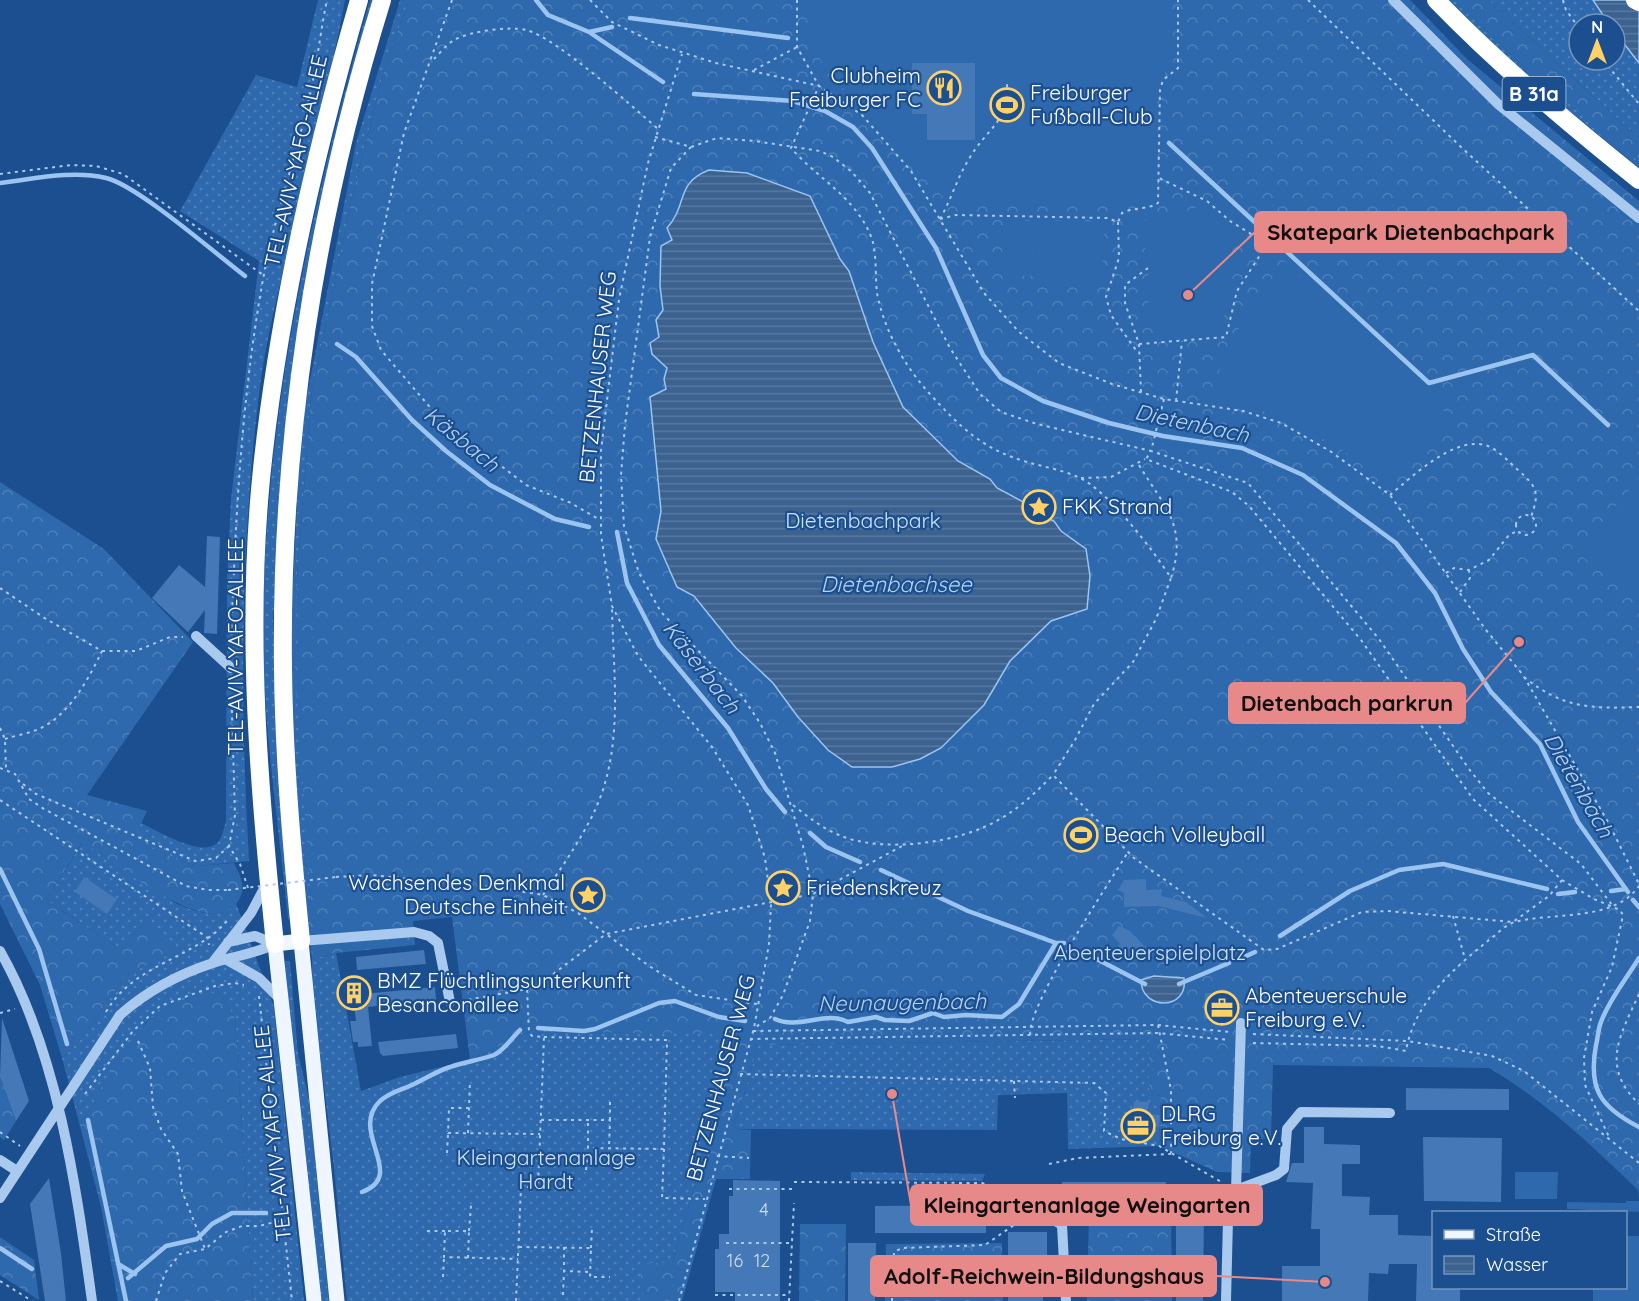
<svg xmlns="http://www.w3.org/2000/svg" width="1639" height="1301" viewBox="0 0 1639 1301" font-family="Quicksand,sans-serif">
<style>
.grass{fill:url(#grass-dots)}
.forest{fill:url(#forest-crowns)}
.pitch{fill:#2e69ad}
.water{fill:url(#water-rules);stroke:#9cc4f0;stroke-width:1.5}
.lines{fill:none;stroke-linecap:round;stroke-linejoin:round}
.stream{stroke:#9cc4f0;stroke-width:4.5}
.building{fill:#4478b7}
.path{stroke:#a9c9ee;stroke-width:2;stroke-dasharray:3 4.5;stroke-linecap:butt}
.minor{stroke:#a9c9ee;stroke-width:10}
.major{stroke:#f0f6ff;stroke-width:15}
.highway{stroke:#fff;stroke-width:18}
.path-bridge{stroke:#a9c9ee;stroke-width:2;stroke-dasharray:3 4.5;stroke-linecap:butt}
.labels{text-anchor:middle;stroke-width:4.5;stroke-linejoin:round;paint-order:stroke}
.number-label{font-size:18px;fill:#d0dded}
.shield{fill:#1b4f8f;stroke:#bbcadd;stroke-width:1.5}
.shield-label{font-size:20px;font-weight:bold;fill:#fff}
.poi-label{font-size:21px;fill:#fff;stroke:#1b4f8f;text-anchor:start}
.street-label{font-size:21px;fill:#fff;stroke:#1b4f8f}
.park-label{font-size:21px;fill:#cfe3fa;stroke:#1b4f8f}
.water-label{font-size:22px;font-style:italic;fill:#b5d3f5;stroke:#1b4f8f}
.leader{fill:none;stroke:#e88989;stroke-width:2}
.callout-dot{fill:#e88989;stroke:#1b4f8f;stroke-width:2}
.callout{fill:#e88989;stroke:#e88989;stroke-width:2}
.callout-label{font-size:22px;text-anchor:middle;font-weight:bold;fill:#111}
</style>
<defs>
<pattern id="grass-dots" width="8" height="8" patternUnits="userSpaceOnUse" patternTransform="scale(1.5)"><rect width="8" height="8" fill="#2e69ad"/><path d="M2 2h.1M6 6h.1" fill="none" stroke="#4d80b9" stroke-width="1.8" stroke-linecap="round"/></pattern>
<pattern id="forest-crowns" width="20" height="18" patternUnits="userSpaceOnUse" patternTransform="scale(1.5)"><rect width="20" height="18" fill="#2e69ad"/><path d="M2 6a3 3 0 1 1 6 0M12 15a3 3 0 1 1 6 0" fill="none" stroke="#4d80b9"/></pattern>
<pattern id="water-rules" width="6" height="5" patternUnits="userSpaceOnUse" patternTransform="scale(1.5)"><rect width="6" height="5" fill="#3c6290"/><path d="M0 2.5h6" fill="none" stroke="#597aa1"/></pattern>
</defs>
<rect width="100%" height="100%" fill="#1b4f8f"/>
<path class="grass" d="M318,0H345C331,76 313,151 294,226C282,278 267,332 260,386C240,543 240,703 249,861L197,866L132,841L141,823C158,831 202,858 217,843C222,839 224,828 226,821L227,581L231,499L259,261L180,211L256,75L297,87Z
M370,0H378L358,70L278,535L273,620L276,722L290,922L288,918C278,819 262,720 263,620C266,408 312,203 370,0Z
M400,0H409L385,66L352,197L311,397L297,578L311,901L306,902L294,783L291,625L298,485L305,406L356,143Z
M1448,0H1455L1518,61L1639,160V168L1517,68Z
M1488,0H1593L1609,24H1579V60H1615V32L1639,63V138Z
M83,842L177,904C197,912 220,921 236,903L274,1007L304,1301H253L235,1018L219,992L146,1022L127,1048L80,1126L62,1058L82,1038L126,975L179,949L117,947L46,900Z
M336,953L361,1091L400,1077L470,1060L529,1032L739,1033L672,1263H640V1301H347L334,1168L312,988V959Z
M285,961H290L298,1053L309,1099L329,1301H320L292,1055Z
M1149,1039V1095L1161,1096L1159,1146L1068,1149L1067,1093L998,1095L997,1130L734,1129L758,1045Z
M851,1172L985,1174L982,1181L851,1180Z"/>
<path class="forest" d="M409,0H1410L1467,59L1639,201V1199L1638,1190C1591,1145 1545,1101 1489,1068L1273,1065L1271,1138L1251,1140L1250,1173L1217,1172L1159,1146L1161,1096L1149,1095V1039L758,1045L734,1129L751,1130L750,1179H716L682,1301H640V1263H672L739,1034L529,1032L470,1060L452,917L413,921L415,945L336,953L312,959L306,902L311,901L295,670L297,578L311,397L352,197L385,66Z
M1455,0H1488L1639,138V162L1518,61Z
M0,482L104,549L193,642L87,795L147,811L133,841L197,866L234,863C242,879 248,890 235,905C205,940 113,859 82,843L46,900L117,947L144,919L179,950L126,975L82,1038L62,1058L40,985L0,904Z
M219,992L235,1018L253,1301H118L101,1207L80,1126C102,1089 128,1030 166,1007C180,998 203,996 219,992Z
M0,1077L16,1121L4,1140L0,1137Z
M1089,1212H1171L1172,1301H1087Z
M800,1224H846L845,1301H799Z
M0,1237L34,1260L39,1300L0,1275Z
M1002,1243L1003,1301H885L886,1244Z"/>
<path class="pitch" d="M810,0H1172L1173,68L1154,79L1155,198L1150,206L949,204L886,131L828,73L810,40Z
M1229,203L1240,212L1246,228L1231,233V265L1222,334H1156L1149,322L1148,268L1142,221L1175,216L1205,204Z
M1003,220L1033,221L1032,276L1002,275Z
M1038,220L1104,222L1102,281L1036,279Z
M1284,261L1437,393L1450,426L1392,484C1334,444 1287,409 1215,400L1222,354Z
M1639,478V604L1578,553Z
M1075,809L1106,843L1087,861L1055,827Z
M1515,1172H1558L1557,1199H1515Z
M1626,1201H1639V1212L1567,1209V1202L1626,1203Z
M1626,1236H1639V1301H1593V1288H1626Z"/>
<path class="water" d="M1593,0H1633L1639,10V63L1615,32V24H1609Z
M709,170L747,173L810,196L840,259L849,271L873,342L903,407L958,461L990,479L997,488L1027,504L1032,511L1054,521L1061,531L1086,549L1090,576L1087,609L1051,621L1010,661L984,705L941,748L920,759L892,767H852L828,750L798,717L773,683L736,648L694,596L677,587L656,539L661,511L650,397L666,389L664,379L667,368L652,354L650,343L659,337L656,320L663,310L660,286L661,246L672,240L667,228C688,205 675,183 709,170Z
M1154,976L1184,978C1189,1011 1141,1011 1141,980Z"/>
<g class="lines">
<path class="stream" d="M536,0L548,15L589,32L663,82
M630,18L788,38
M589,32L612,27
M694,94L793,101L825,111L853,127L872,148L936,248L983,355L1001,378L1043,401L1109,423L1163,436L1242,448L1303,475L1396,543L1435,593L1463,649L1491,692L1540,744L1578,822L1628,892
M1169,143L1429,383L1533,355L1608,425
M0,183C34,179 72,170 106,178C137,185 216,254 245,276
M337,344L356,357L412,420L446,451L490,485L555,519L589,527
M617,532L627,583L659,645L728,728L766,789L785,812
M810,833L826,847L860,862
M0,869L39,949L67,1044
M881,870L968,911L1056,943
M1611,891L1626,889
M1558,894L1575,892
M1633,900L1639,907
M1280,936L1350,891L1399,870L1443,864L1547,889
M1087,954L1145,984
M1242,958L1255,952
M1639,958C1627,978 1609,1000 1601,1022C1598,1029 1598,1038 1596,1045C1588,1089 1600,1107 1639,1127
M1179,984L1229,963
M775,1019C799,1030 826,1010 848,1022L876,1017L885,1020L909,1021L933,1013L944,1017L966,1015L1002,1017L1019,1004L1056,943H1064
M538,1028L584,1031L595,1029L659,1003L675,1001L719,1017L745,1021
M88,1120L126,1301
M362,1192C408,1175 348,1132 380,1101C390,1092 401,1090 412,1085C425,1079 437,1071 450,1067C464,1062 480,1060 494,1055C503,1051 513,1037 520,1030
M0,1248L32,1269
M118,1264L135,1274
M128,1278L166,1246L197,1239L212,1224L232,1213H266"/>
</g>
<path class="building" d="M912,63H975V140H927V114H912Z
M207,536L220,537L217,634L204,633L205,610L188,632L152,598L179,565L205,587Z
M84,877L117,899L107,914L75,892Z
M1146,879V890L1162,889L1161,896L1186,902L1207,918L1158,906L1124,907V893L1118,890L1124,880Z
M1119,926L1130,931L1150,952L1140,962L1135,958L1129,962L1116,949L1120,944L1112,935Z
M424,950L426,964L357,970L356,957Z
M435,987L436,1000L368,1007L372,1046L358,1047V1042H353L350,1021H356L353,995Z
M1205,993H1221V999H1236V1018L1204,1019Z
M2,1018L29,1101L16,1121L0,1077Z
M456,1034L458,1048L383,1056L380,1053L378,1042Z
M1406,1088L1509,1089V1110H1406Z
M1134,1101L1149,1102L1147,1114L1160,1115L1159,1127L1146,1125L1145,1135L1131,1134Z
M1304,1127H1324V1144L1360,1145V1164H1342V1196L1370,1197L1369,1215H1398V1235L1434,1236V1287H1460V1301H1416L1417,1264H1389L1388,1274L1369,1273L1368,1301H1282V1266H1320V1229H1311L1313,1183L1286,1182L1292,1163H1304Z
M1423,1137L1502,1138L1501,1202L1424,1201Z
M49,1178L61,1253L66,1301H45L30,1204Z
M733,1180L780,1181V1301H735V1292H715V1249H719V1234H729V1196H733Z
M1062,1182H1166V1208H1062Z
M986,1205V1233H875V1206Z
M1176,1209H1204L1203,1301H1176Z
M1008,1232H1047V1256H1043V1301H1008Z
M848,1243H876L875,1301H848Z"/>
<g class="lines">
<path class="path" d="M452,0L404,133L372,284V326L381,350L440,419L526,485L571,503L600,520
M590,0L612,22L659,45L716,63L819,86L862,115L911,171L984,293L1019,332L1059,363L1112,384L1164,399L1243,411L1281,423L1330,451L1390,495L1486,630L1523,675L1608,822L1639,884
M797,0V47L819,86L791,148C818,179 857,198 872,239C877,255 875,276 877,293C884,330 904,365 929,393C960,427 982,449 1027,462C1044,467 1063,470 1080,478C1109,492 1153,550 1171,578L1156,619L1133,662L1094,704L1075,740L1053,775
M1308,0L1461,147L1639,311
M1563,0L1566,10L1579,28
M434,59C440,53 447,44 454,40C471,31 508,26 526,30C554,36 633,107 658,129
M1603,60L1639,104
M754,70L797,47
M655,137L691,147L717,138L755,141L820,151L833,157L852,172L870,193L950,348L980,394L1001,412L1037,424L1151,451L1146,459L1232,492L1249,506L1361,640L1473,799L1562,880L1594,899L1620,910L1623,915L1612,967L1592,1012L1584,1058L1585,1085L1609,1137
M691,147L671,168L650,237L625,425L621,475L624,526L639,573L661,612L742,696L760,723L775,753L803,846L813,894L810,921L783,995L770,1018L754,1028
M0,174L71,165L96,166L123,174L263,275
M940,219L956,215L1107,218L1118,222L1122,213C1134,207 1147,210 1158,203L1160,90L1163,80L1178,68V0
M940,219C951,200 957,178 969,159C988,126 1008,125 1007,82
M1118,222L1119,258L1106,297L1111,315L1138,353
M1139,344L1226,337L1237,291L1262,252L1256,237L1230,221L1207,201L1159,178
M1141,392L1139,344L1125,303V285L1148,268
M1164,399L1151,451L1248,483L1379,639L1469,769L1488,793L1581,864L1612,905
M1176,401L1182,341
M1139,465C1164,507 1188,525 1171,578
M1081,478L1111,477L1145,459
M1390,495C1413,476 1453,437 1485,445C1497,448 1509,462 1518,470C1537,487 1540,492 1531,517
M1516 525a10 10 0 1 1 20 0a10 10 0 1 1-20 0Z
M1446,573L1454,568L1469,570L1489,560L1509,535L1517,531
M0,588L46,619L102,651H136L170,637H183
M1460,592L1470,578L1469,571
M231,650C235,525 241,398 264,274C276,210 299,149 312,85C318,57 321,28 327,0
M1524,677C1562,708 1591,709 1639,707
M231,680L235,815L229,846L240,864L249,891
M0,728L5,739L6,770
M5,739C17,735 31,733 41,728C70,714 89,678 102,651
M0,768L15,774L29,799L44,809L186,886L208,890H228
M23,784L36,794L195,861L216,858L229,846
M0,800L208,938L209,945
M793,805C808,817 822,828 839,835C883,854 960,843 1000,819C1021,807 1036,792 1053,775L1134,858L1264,950L1277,949L1362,912L1387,911L1513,922L1549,896L1562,880
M336,877L371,875L500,888L543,895L578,913L649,966L696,995L757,1004
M543,895C559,871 576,847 589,822C626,755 613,678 612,606
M1453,916L1465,959
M1639,994C1620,1036 1600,1066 1639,1104
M259,996L292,1301
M461,1001L527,989L540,984L606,934L813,894L904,845
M106,1012C129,972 172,963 208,938C216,933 222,926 229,919
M0,1013L15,1009
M1158,1025L1171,1090V1153
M753,1031L1158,1025L1230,1032
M1253,1034L1408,1041L1492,1056L1524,1071L1639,1163
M1030,1035C1028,1004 1108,885 1128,852
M544,1037L667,1040L664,1149L588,1148V1120
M750,1039L1158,1033L1229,1040
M138,1041L150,1068L153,1107L161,1129L178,1154L182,1191L205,1249
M1253,1043L1378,1046L1406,1051C1414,1003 1453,969 1489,940C1496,935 1506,924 1515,922C1552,912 1614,922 1639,886
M740,1074L1094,1083L1106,1093L1104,1131L1121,1139L1159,1146L1223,1183
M1014,1081L1015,1098
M85,1094L133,1031L160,1006L215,986L235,983L244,985
M469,1108H449L448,1133L540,1134
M541,1120H610L609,1147
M610,1120V1098
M0,1132L20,1146
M468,1133L470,1081
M664,1149L662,1198L705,1199
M447,1153L448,1133
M717,1156L749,1158
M1049,1164L1078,1158L1171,1154
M586,1170L588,1148
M794,1182L982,1183L1020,1197L1027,1203
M729,1189H794
M427,1231H445
M469,1231L471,1205
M726,1243H790
M519,1247L591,1248L590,1277H610
M564,1247V1271L590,1272
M591,1248L592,1227
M468,1258L469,1231H445L444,1257L518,1259
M443,1277L444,1257
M0,1281L32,1301
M563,1295L564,1271
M715,1295H789
M156,1301L165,1273L180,1254L205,1249L226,1232L242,1226H259L283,1220
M516,1301L521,1187H538L544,1037L532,1036L529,1032L527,989
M679,1301L754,1028L769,944L771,904L765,858L748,805L712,747L638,656L612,606L601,535V451L619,299L648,163L682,54
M789,1301L794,1203
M892,1301L894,1252L902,1248L985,1245L1027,1216"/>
<path class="minor" d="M1393,0L1498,104L1639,218
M196,636L231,668
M301,941L414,932L429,936L438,943L450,1002
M228,942L255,936L275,944
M0,951C58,1053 76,1186 92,1301
M225,959L259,978L280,999
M213,962L251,913L268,881
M0,1160L17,1171
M1236,1190L1276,1175L1284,1169L1287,1129L1301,1112L1390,1113
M0,1198L120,1015C147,991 179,974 213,963C234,956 255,954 275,944
M1037,1210L1062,1225L1066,1301
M1226,1301L1228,1219L1236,1190L1241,1023"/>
<path class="major" d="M314,1301L275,944L301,941L337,1301"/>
<path class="highway" d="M1436,0C1499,65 1568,123 1639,180
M1635,0L1639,2
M301,941C292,850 284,760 283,669C280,443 315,215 382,0
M275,944C259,790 246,634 261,479C277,317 314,156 359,0"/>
<path class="path-bridge" d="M228,890L336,877"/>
</g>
<defs>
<symbol id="restaurant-ring" viewBox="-11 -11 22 22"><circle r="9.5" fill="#1b4f8f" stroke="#ffd166" stroke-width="1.5"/><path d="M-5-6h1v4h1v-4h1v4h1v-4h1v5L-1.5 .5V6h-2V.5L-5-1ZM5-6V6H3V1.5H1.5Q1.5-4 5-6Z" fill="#ffd166"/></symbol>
<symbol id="stadium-ring" viewBox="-11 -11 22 22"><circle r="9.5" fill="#1b4f8f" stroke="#ffd166" stroke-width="1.5"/><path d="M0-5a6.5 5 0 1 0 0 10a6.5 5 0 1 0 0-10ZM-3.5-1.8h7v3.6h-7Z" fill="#ffd166"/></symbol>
<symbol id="sight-ring" viewBox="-11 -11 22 22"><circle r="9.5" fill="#1b4f8f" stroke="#ffd166" stroke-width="1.5"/><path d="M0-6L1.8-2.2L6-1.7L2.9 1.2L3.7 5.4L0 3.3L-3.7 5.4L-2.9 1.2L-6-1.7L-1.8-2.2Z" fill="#ffd166"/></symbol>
<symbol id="building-ring" viewBox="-11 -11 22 22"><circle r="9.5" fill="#1b4f8f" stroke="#ffd166" stroke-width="1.5"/><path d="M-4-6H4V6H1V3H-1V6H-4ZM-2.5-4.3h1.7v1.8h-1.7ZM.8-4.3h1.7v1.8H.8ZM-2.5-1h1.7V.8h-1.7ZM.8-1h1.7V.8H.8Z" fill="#ffd166"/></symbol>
<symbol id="office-ring" viewBox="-11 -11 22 22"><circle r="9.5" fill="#1b4f8f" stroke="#ffd166" stroke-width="1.5"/><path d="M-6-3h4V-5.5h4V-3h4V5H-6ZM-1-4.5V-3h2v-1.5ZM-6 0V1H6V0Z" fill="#ffd166"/></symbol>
</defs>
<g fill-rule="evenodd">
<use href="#restaurant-ring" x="925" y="69" width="38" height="38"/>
<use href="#stadium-ring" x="988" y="86" width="38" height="38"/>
<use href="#sight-ring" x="1020" y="488" width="38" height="38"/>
<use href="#stadium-ring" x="1062" y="816" width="38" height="38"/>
<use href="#sight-ring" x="764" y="869" width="38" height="38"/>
<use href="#sight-ring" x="569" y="876" width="38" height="38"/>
<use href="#building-ring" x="335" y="974" width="38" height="38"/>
<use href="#office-ring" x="1203" y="989" width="38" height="38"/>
<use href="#office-ring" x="1119" y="1107" width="38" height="38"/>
</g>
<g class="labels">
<g class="number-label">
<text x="764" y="1216">4</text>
<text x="735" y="1267">16</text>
<text x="762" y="1267">12</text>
</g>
<rect class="shield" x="1502.5" y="77" width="63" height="34" rx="4.5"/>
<g class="shield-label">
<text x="1534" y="101">B 31a</text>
</g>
<g class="poi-label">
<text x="921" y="83" text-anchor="end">Clubheim<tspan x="921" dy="24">Freiburger FC</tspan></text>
<text x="1030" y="100">Freiburger<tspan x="1030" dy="24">Fußball-Club</tspan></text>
<text x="1062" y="514">FKK Strand</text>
<text x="1104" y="842">Beach Volleyball</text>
<text x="565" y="890" text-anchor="end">Wachsendes Denkmal<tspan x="565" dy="24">Deutsche Einheit</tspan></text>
<text x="806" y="895">Friedenskreuz</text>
<text x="377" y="988">BMZ Flüchtlingsunterkunft<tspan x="377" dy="24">Besanconallee</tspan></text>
<text x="1245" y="1003">Abenteuerschule<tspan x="1245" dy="24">Freiburg e.V.</tspan></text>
<text x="1161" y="1121">DLRG<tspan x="1161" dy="24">Freiburg e.V.</tspan></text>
</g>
<g class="street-label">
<text transform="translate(296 161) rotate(-77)" y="7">TEL-AVIV-YAFO-ALLEE</text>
<text transform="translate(598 377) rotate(-84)" y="7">BETZENHAUSER WEG</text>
<text transform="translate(236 647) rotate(-90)" y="7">TEL-AVIV-YAFO-ALLEE</text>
<text transform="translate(721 1078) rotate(-75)" y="7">BETZENHAUSER WEG</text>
<text transform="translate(273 1133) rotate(-96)" y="7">TEL-AVIV-YAFO-ALLEE</text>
</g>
<g class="park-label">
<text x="863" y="528">Dietenbachpark</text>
<text x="1150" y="960">Abenteuerspielplatz</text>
<text x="546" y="1165">Kleingartenanlage<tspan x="546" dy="24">Hardt</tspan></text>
</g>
<g class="water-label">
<text transform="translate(1192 423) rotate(12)" y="8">Dietenbach</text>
<text transform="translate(462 439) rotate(39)" y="8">Käsbach</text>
<text x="896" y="592">Dietenbachsee</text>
<text transform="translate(702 667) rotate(52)" y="8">Käserbach</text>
<text transform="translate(1579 785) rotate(60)" y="8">Dietenbach</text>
<text transform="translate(902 1002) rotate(-1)" y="8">Neunaugenbach</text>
</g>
</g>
<path class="leader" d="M1188 295L1255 232M1519 642L1465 703M892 1094L911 1205M1325 1282L1216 1276"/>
<g class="callout-dot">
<circle cx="1188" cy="295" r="6"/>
<circle cx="1519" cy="642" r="6"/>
<circle cx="892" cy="1094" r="6"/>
<circle cx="1325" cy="1282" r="6"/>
</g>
<g class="callout">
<rect x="1255" y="212" width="311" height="40" rx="6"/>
<rect x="1229" y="683" width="236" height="40" rx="6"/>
<rect x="911" y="1185" width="351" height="40" rx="6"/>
<rect x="871" y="1256" width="345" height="40" rx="6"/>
</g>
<g class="callout-label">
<text x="1411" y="240">Skatepark Dietenbachpark</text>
<text x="1347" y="711">Dietenbach parkrun</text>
<text x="1087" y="1213">Kleingartenanlage Weingarten</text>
<text x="1044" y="1284">Adolf-Reichwein-Bildungshaus</text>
</g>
<rect x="1432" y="1211" width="195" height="78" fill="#1b4f8f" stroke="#7695bc" stroke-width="1.5"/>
<rect x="1444" y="1230" width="30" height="9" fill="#f0f6ff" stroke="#7695bc" stroke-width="1.5"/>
<text x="1486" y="1241" font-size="18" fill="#ffffff">Straße</text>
<rect x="1444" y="1256" width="30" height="18" fill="url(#water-rules)" stroke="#7695bc" stroke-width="1.5"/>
<text x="1486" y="1271" font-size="18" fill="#ffffff">Wasser</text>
<g transform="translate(1597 42)"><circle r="28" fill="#1b4f8f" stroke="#7695bc" stroke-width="1.5"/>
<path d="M0-4.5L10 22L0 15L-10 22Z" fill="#ffd166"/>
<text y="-9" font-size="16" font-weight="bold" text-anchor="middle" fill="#ffffff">N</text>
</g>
</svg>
